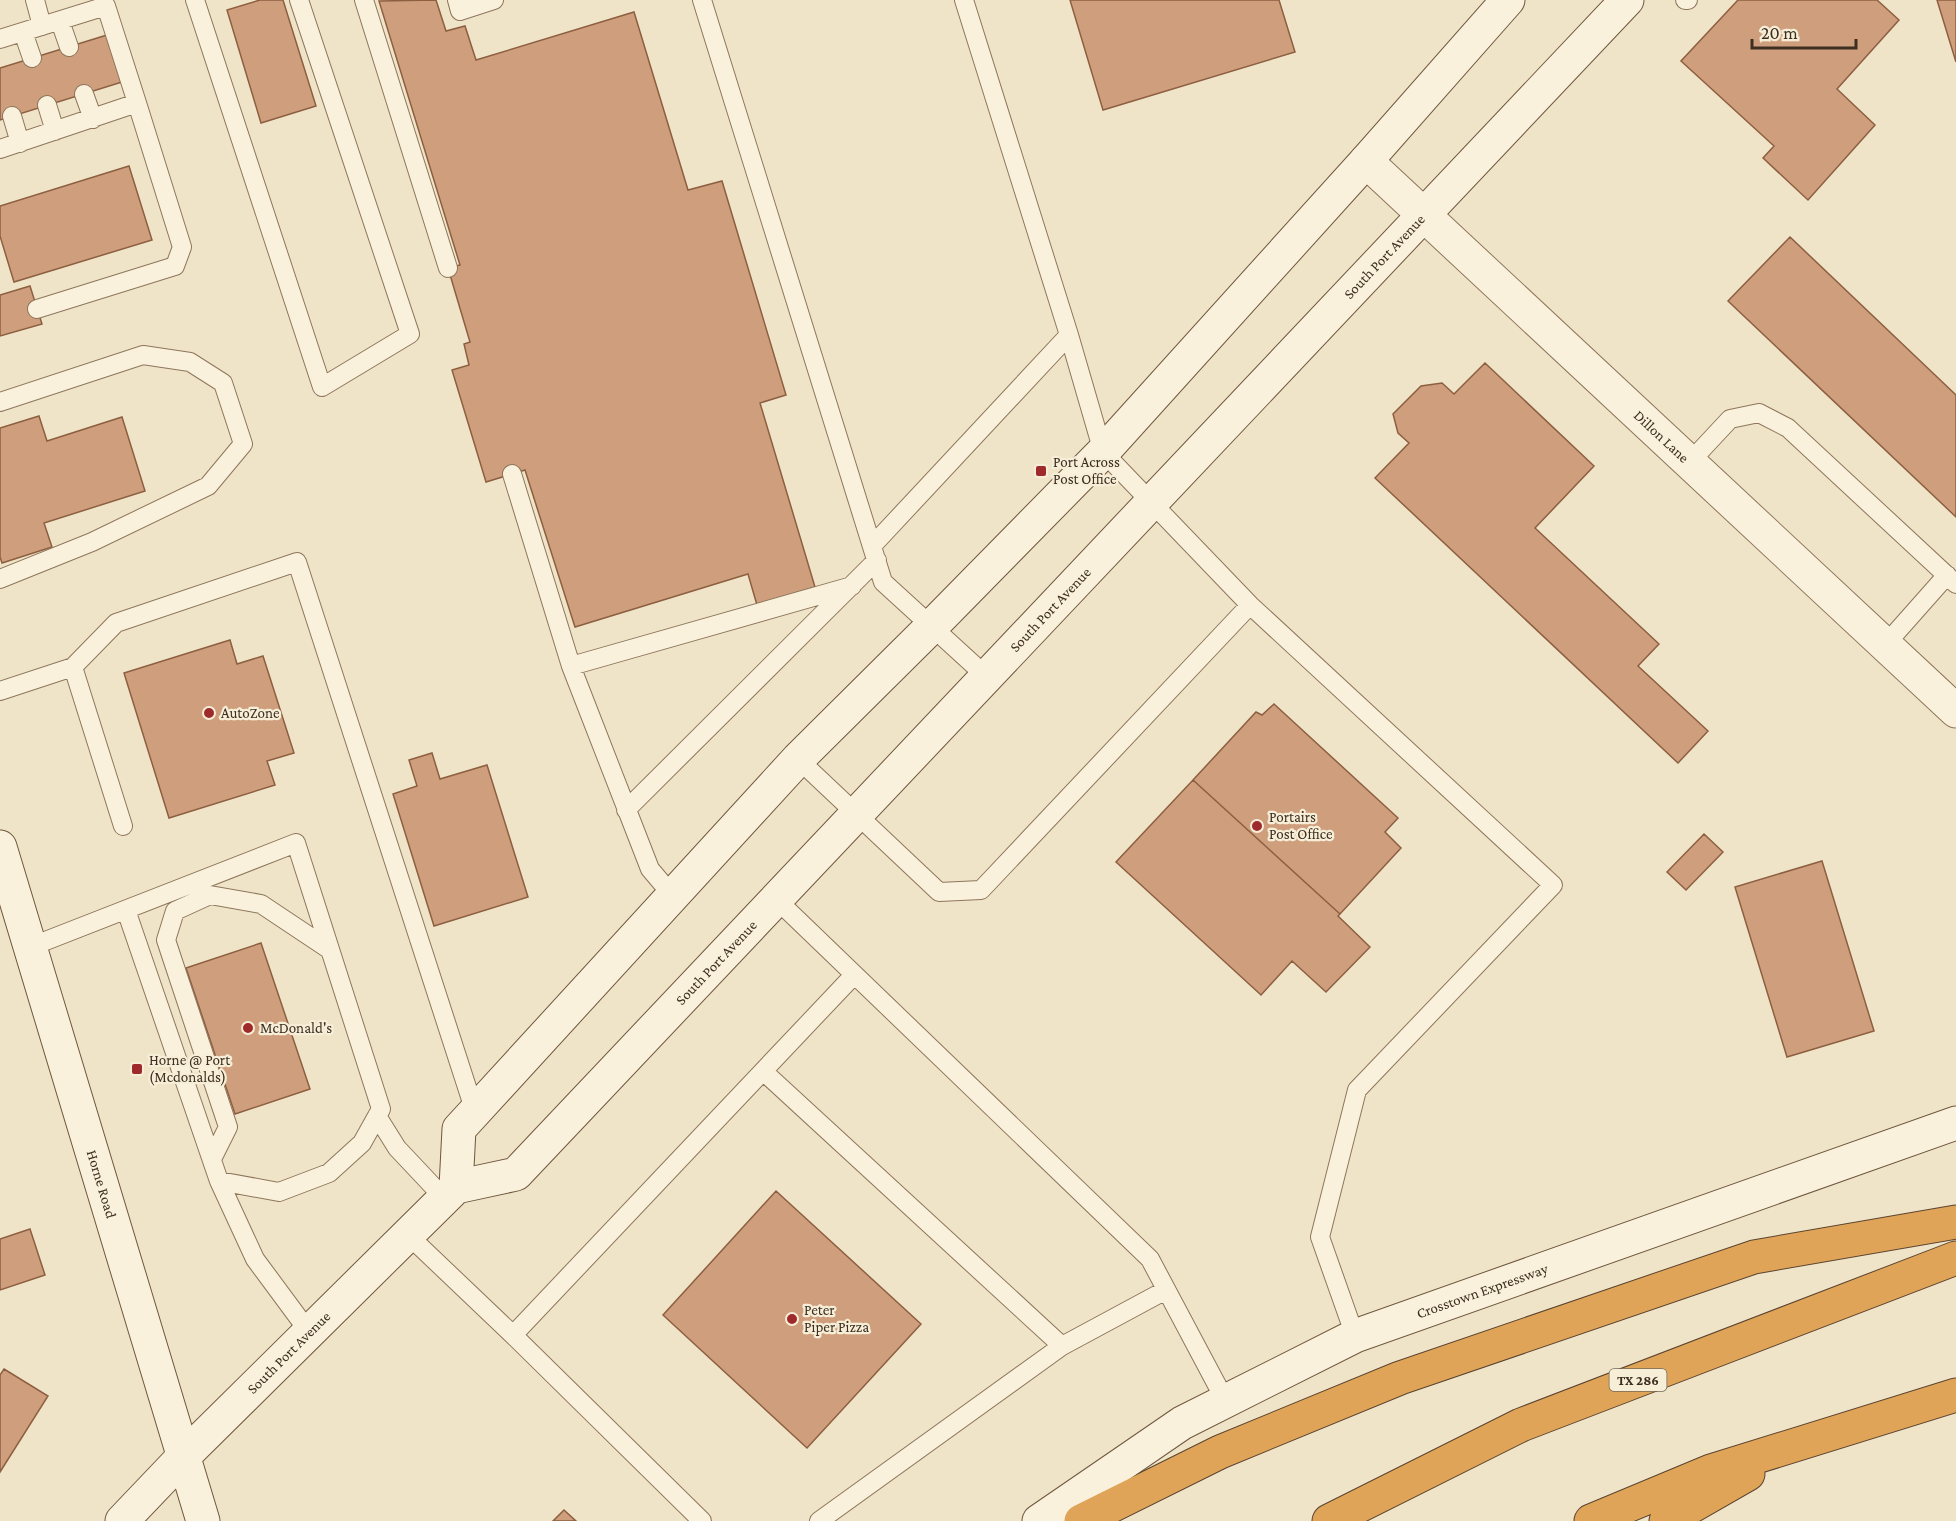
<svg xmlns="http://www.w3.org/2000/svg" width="1956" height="1521" viewBox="0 0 1956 1521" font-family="'Crimson Pro',serif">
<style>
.building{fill:#cf9f7d;stroke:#8d5f41;stroke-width:1.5}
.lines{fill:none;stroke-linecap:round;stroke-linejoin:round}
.lane-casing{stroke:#8d765c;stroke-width:20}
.street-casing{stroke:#8d765c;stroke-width:35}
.secondary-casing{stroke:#6f573f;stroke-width:35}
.highway-casing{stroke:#5b4430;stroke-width:35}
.lane{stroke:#faf1dc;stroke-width:18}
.street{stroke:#faf1dc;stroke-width:33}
.secondary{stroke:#faf1dc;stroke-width:33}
.highway{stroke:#e0a458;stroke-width:33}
.poi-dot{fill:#9e2a2b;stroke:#f7eed8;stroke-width:2}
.labels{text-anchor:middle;stroke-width:4.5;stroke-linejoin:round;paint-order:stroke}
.shield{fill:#f7eed8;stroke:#756857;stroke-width:1.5}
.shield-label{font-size:14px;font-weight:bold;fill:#3d2e20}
.street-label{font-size:15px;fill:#3d2e20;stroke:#f7eed8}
.poi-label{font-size:15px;fill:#3d2e20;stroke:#f7eed8;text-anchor:start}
</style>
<rect width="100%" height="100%" fill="#f0e4c8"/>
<path class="building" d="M260,0H283L316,106L261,123L227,10Z
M436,0L446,31L465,26L476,60L634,12L688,190L722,181L786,395L760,403L815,587L757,605L748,574L575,627L525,470L486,482L452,370L469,365L464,344L470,342L448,268L460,265L379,1Z
M1070,0H1279L1295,52L1103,110Z
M1738,0H1877L1899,20L1837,89L1875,125L1808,200L1763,158L1774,146L1681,61Z
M1937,0H1956V62Z
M107,35L122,82L0,120V68Z
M129,166L152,240L14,282L0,236V206Z
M1790,237L1956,395V517L1728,301Z
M30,286L42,324L0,336V295Z
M1485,363L1594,466L1535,528L1659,644L1638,666L1708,731L1678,763L1375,478L1409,443L1398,433L1393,414L1421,386L1442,383L1454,394Z
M39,416L47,441L122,417L145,491L44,523L52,547L2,563L0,557V428Z
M230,640L237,664L263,656L294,753L267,761L275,785L169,818L124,673Z
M1274,704L1398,818L1385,832L1401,848L1340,914L1193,780L1256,712L1262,715Z
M432,753L440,779L487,765L528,897L434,926L393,794L417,786L409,760Z
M1193,780L1340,914L1338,916L1370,947L1326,992L1292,961L1261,995L1116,862Z
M1704,834L1723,852L1686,890L1667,872Z
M1822,861L1874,1031L1787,1057L1735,887Z
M261,943L310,1089L235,1114L186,968Z
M776,1191L921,1324L807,1448L663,1315Z
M30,1229L45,1275L0,1290V1239Z
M4,1369L48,1396L0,1472V1375Z
M564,1510L576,1521H553Z"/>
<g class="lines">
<defs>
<path id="lane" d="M35,0L42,26
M195,0L322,387L410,334L299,0
M364,0L448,268
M457,0L460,11L494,0
M702,0L883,582L987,677
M1685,0H1688
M60,21L69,47
M23,32L32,58
M0,39L106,6L137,103L0,149
M84,94L93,119
M47,105L55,131
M12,116L20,143
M37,309L175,266L182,247L137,103
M1069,335L1103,452L1250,605L1553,885L1357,1090L1320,1237L1355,1336
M0,402L143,355L190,362L223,383L243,444L208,486L92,542L0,579
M1689,463L1730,419L1759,413L1788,428L1956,584
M512,474L571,666
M872,546L1069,335L964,0
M1885,645L1947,575
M73,667L123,826
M0,691L73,667L116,623L297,562L475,1112
M798,759L939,892L981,890L1250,605
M626,810L877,560
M672,895L650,869L571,666L852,586
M776,899L1150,1259L1226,1402
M30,947L296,843L381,1109L362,1143L329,1173L279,1192L219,1181L126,910
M763,1071L1062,1346
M377,1116L397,1148L445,1199
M212,1159L228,1127L166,940L175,911L210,895L261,904L330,950
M219,1181L255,1259L309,1332
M407,1234L513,1335L702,1521
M513,1335L854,975
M819,1521L1062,1346L1166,1290"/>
<g id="street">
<path id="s1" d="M1366,161L1956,711"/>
</g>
<g id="secondary">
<path id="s2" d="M0,847L203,1521"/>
<path d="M456,1187L459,1129L798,759L931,627L1103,452L1366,161L1508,0"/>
<path id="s3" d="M122,1521L183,1457L456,1187L516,1174L1627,0"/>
<path id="s4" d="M1039,1521L1182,1423L1355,1336L1956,1123"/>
</g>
<path id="highway" d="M1081,1521L1220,1452L1400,1378L1754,1257L1956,1222
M1329,1521L1521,1425L1956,1258
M1591,1521L1711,1471L1956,1395
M1666,1521L1748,1474"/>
</defs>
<use href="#lane" class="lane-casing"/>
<use href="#street" class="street-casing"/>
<use href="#secondary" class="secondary-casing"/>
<use href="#highway" class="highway-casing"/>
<use href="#lane" class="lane"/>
<use href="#street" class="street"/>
<use href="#secondary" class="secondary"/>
<use href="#highway" class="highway"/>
</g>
<g class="poi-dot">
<rect x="1035" y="465" width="12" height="12" rx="3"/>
<circle cx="209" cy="713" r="6"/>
<circle cx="1257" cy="826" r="6"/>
<circle cx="248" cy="1028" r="6"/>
<rect x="131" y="1063" width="12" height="12" rx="3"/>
<circle cx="792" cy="1319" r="6"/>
</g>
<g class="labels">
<rect class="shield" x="1609.5" y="1369" width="57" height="22" rx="4.5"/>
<g class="shield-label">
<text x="1638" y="1385">TX 286</text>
</g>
<g class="street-label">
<text dy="5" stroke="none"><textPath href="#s3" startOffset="1797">South Port Avenue</textPath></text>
<text dy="5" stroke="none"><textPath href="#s1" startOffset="404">Dillon Lane</textPath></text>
<text dy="5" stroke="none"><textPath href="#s3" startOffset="1311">South Port Avenue</textPath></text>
<text dy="5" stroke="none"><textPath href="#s3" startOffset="825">South Port Avenue</textPath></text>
<text dy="5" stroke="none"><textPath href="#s2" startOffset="352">Horne Road</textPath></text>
<text dy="5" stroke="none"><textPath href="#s4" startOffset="502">Crosstown Expressway</textPath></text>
<text dy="5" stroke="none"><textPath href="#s3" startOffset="237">South Port Avenue</textPath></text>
</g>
<g class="poi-label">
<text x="1053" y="467">Port Across<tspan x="1053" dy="17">Post Office</tspan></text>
<text x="221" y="718">AutoZone</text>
<text x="1269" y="822">Portairs<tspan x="1269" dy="17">Post Office</tspan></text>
<text x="260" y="1033">McDonald's</text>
<text x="149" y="1065">Horne @ Port<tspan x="149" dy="17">(Mcdonalds)</tspan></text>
<text x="804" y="1315">Peter<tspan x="804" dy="17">Piper Pizza</tspan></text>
</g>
</g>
<path d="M1752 39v9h104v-9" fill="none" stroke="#3d2e20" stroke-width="3"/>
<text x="1761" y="39" font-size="18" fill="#3d2e20" stroke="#f7eed8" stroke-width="4.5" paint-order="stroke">20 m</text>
</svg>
